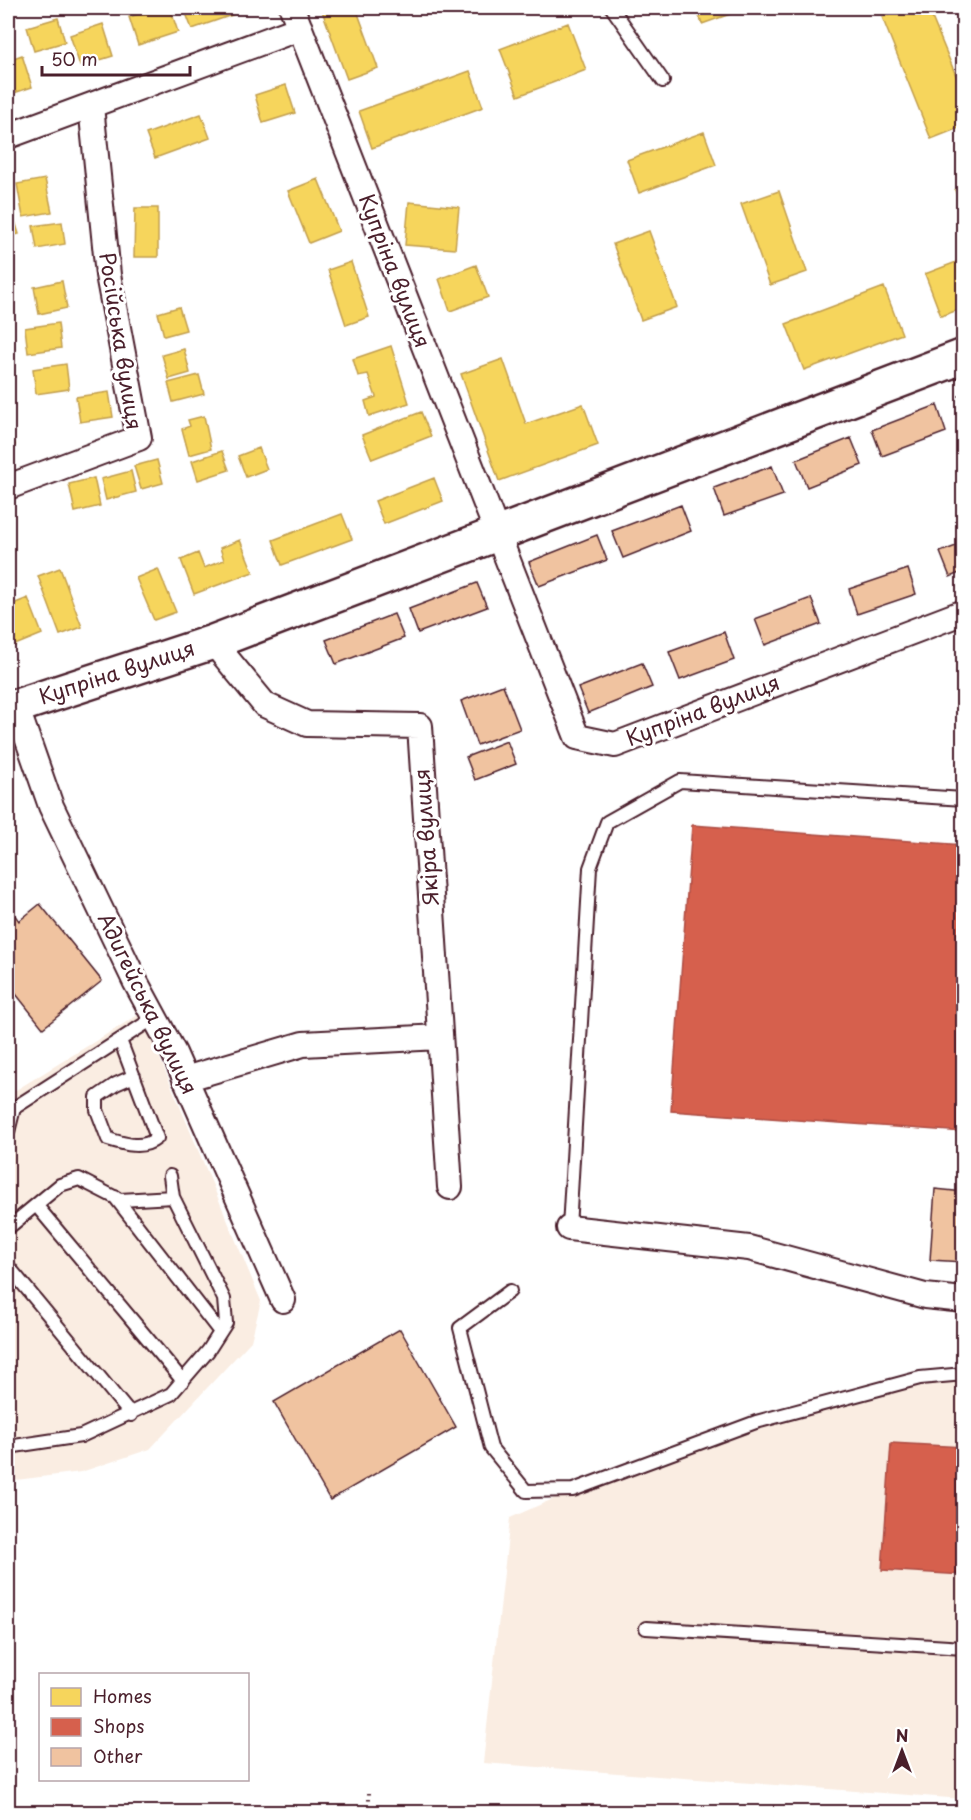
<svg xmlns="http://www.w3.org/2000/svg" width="971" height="1820" viewBox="0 0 971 1820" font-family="'Playpen Sans',sans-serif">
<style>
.built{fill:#faede2}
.homes{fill:#f6d55c;stroke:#c29e4d;stroke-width:1.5}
.shops{fill:#d6604d;stroke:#ac4c43;stroke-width:1.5}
.building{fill:#f0c3a0;stroke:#4a1f2b;stroke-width:1.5}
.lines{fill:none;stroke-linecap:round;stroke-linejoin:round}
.service-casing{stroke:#4a1f2b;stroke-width:16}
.minor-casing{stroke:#4a1f2b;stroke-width:28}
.secondary-casing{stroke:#4a1f2b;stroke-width:38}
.path{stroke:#4a1f2b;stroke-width:4;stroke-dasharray:1.5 4.5;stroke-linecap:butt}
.service{stroke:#fff;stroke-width:12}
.minor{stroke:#fff;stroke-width:24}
.secondary{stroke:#fff;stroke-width:33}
.labels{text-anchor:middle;stroke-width:6;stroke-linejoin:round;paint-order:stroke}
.street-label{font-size:21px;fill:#4a1f2b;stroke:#fff}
</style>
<rect width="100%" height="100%" fill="#fff"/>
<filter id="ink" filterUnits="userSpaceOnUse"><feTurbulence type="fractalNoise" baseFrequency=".0167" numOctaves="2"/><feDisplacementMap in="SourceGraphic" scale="12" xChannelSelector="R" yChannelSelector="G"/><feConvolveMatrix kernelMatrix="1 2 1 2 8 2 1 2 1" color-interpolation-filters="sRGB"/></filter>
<g filter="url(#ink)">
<path class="built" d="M141,1013L261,1301L251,1341L150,1449L81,1472L8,1481V1095Z
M963,1366V1799L483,1763L510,1518L682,1442Z"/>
<path class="homes" d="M159,8H170L178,32L138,45L129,17Z
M184,8H233L235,14L192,29Z
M321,8H356L378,68L347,79Z
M696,8H747L702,24Z
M905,8H928L964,95V126L931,139L882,17Z
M58,18L65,42L34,51L27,27Z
M568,23L586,70L518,96L500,49Z
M103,24L113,56L80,66L70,35Z
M22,55L32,87L8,95V60Z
M470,71L483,107L372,148L359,111Z
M286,85L295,113L263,123L255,95Z
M201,114L210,138L155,158L146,134Z
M704,132L716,165L639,193L627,160Z
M45,179L52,212L23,217L17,184Z
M318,179L339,231L309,243L288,191Z
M964,186V213L955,190Z
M779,191L807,272L770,285L741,204Z
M8,198L19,234L8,237Z
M409,202L459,207L455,249L405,245Z
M135,208H158V257H134Z
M62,222L65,244L37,249L33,226Z
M649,231L677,307L641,320L613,244Z
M964,259V308L941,316L925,274Z
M351,262L369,317L346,325L328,270Z
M476,265L488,297L450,311L439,279Z
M62,281L67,308L39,314L34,287Z
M884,287L902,334L804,370L786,324Z
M179,307L186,330L164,336L158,313Z
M58,323L61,348L28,353L25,328Z
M391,346L409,403L369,416L365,401L376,397L368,374L358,376L353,359Z
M184,349L190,373L169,379L162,355Z
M503,359L526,424L583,404L598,445L499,481L461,374Z
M66,364L69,389L36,394L33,369Z
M199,375L204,394L173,402L168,383Z
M109,392L113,417L80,422L76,397Z
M421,412L431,436L372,459L362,435Z
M204,416L211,449L189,455L182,429L190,426L188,420Z
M8,421L15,445L8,447Z
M259,448L267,469L246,477L238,456Z
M222,451L229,470L198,480L192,461Z
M157,460L163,483L141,489L134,466Z
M131,471L136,492L106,500L101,479Z
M94,478L100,506L75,512L69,484Z
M434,478L443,501L384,524L375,501Z
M342,514L352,539L282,565L273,540Z
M240,540L253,572L194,594L181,560L198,553L204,568L224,560L220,548Z
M60,568L82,627L60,635L38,576Z
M158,569L176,612L154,620L136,578Z
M28,598L42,634L8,648V606Z"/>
<path class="shops" d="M692,825L964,845V1132L671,1111Z
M891,1443L964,1447V1575L882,1570Z"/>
<path class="building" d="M964,394V410L959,396Z
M937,405L946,432L882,456L872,430Z
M851,438L862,465L807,487L796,460Z
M772,466L783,495L724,516L714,488Z
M681,505L691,531L623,558L612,531Z
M597,535L607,560L539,586L529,562Z
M964,543V571L950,577L940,552Z
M908,569L916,594L857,614L849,589Z
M477,583L487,607L418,633L409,609Z
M811,598L821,624L765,645L755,619Z
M394,614L404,638L336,664L326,640Z
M724,632L734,660L680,680L669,652Z
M642,663L652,687L588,713L578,688Z
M503,685L520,729L477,745L461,701Z
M507,741L516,764L475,780L466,757Z
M40,904L102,981L43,1028L8,984V906L19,921Z
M935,1189L964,1192V1262L930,1260Z
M400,1329L456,1427L330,1500L274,1402Z"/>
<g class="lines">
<defs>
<path id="service" d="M612,8L663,81
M120,1040L157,1138C143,1150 124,1144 108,1139L97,1110V1097L116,1084L134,1076
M8,1132L14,1108L154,1018
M115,1197L220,1332
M36,1205L183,1381
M8,1228L60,1185L79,1179L120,1200L173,1197
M569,1228L590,868L607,822L680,781L964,799
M8,1266L131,1415
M510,1291L460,1328L491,1448L526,1491L573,1490L756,1422L920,1378L964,1374
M8,1447L81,1436L171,1394L208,1351L226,1323L224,1299L173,1197L170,1176
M646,1628L964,1648"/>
<path id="minor" d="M292,8L577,737L615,745L964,612
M8,136L300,28
M8,487L139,438L108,275L91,106
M213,642L265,705L307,724L420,726L450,1187
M16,706L51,806L135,981L174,1053L283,1300
M185,1079L303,1044L440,1037
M569,1228L749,1248L925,1296L964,1300"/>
<path id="secondary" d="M8,709L213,642L964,356"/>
</defs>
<use href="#service" class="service-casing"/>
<use href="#minor" class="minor-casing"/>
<use href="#secondary" class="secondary-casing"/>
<path class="path" d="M369,1793V1812"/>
<use href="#service" class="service"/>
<use href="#minor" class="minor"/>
<use href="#secondary" class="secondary"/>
</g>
</g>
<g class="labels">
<g class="street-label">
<text transform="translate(394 271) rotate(69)" y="7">Купріна вулиця</text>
<text transform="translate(120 341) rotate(81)" y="7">Російська вулиця</text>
<text transform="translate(117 673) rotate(-18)" y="7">Купріна вулиця</text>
<text transform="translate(703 711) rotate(-21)" y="7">Купріна вулиця</text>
<text transform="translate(427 837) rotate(-94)" y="7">Якіра вулиця</text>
<text transform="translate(147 1004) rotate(64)" y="7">Адигейська вулиця</text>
</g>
</g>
<rect width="971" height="1820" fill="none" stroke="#fff" stroke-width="30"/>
<rect x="15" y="15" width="941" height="1790" fill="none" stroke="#4a1f2b" stroke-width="2" filter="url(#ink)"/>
<rect x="39" y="1673" width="210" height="108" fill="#ffffff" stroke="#b7a5aa" stroke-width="1.5"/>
<rect x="51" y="1688" width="30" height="18" fill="#f6d55c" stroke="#b7a5aa" stroke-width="1.5"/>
<text x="93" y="1703" font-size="18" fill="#4a1f2b">Homes</text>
<rect x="51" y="1718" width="30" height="18" fill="#d6604d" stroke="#b7a5aa" stroke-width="1.5"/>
<text x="93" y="1733" font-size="18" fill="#4a1f2b">Shops</text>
<rect x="51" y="1748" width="30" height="18" fill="#f0c3a0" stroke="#b7a5aa" stroke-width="1.5"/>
<text x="93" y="1763" font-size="18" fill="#4a1f2b">Other</text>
<g transform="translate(902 1751)" stroke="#ffffff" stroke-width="4.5" paint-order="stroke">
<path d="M0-4.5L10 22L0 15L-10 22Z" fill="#4a1f2b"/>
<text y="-9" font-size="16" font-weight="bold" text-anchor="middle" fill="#4a1f2b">N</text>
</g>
<path d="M42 66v9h148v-9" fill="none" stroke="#4a1f2b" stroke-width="3"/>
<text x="51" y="66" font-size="18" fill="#4a1f2b" stroke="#ffffff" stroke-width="4.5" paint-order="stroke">50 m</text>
</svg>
